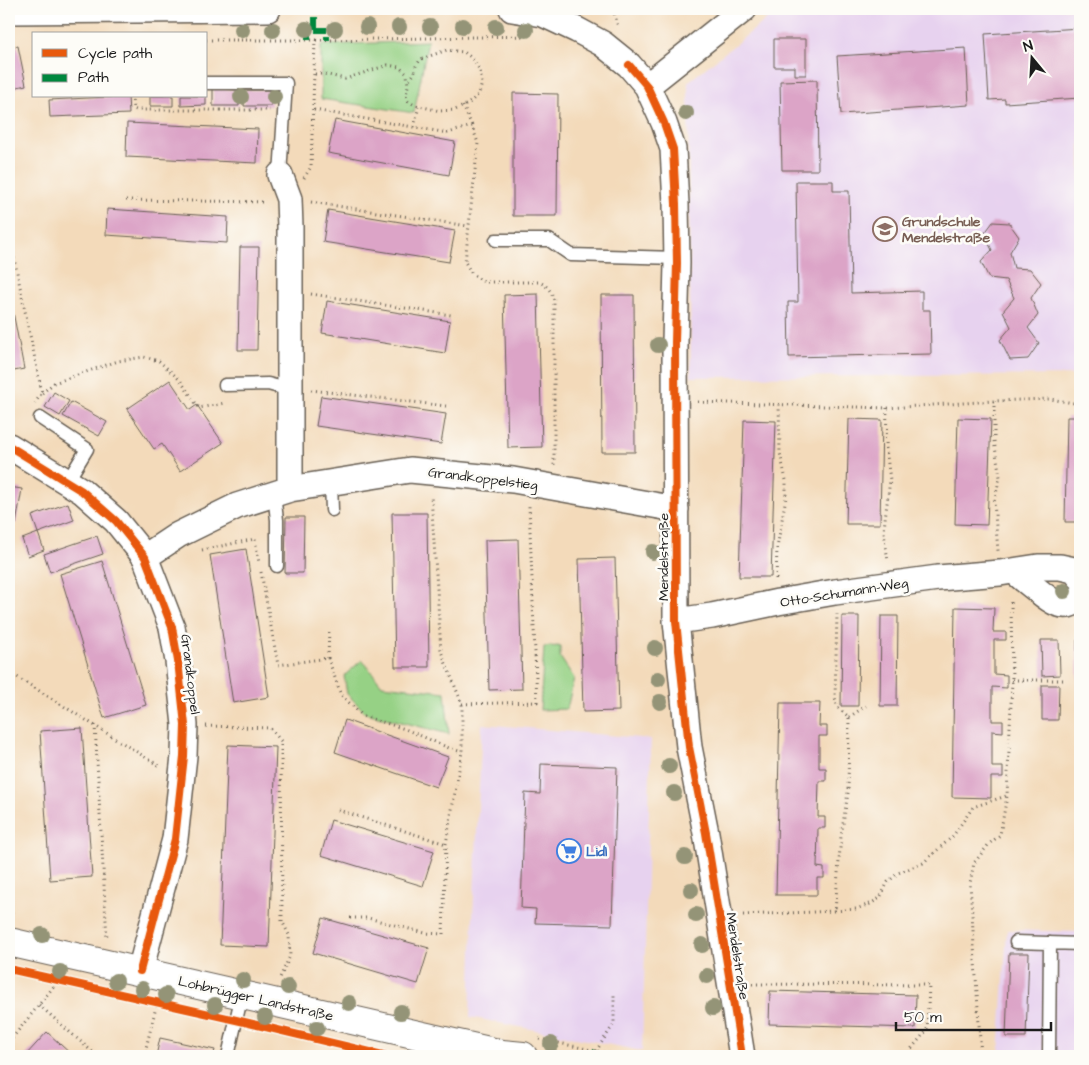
<svg xmlns="http://www.w3.org/2000/svg" width="1089" height="1065" viewBox="0 0 1089 1065" font-family="'Architects Daughter',sans-serif">
<style>
.built{fill:#e7d2ef}
.green{fill:#96d185;stroke:#597650}
.building{fill:#dca4c7}
.lines{fill:none;stroke-linecap:round;stroke-linejoin:round}
.service-casing{stroke:#675e53;stroke-width:15}
.minor-casing{stroke:#675e53;stroke-width:28}
.tertiary-casing{stroke:#675e53;stroke-width:30}
.path{stroke:#675e53;stroke-width:3;stroke-dasharray:1 4;stroke-linecap:butt}
.service{stroke:#fff;stroke-width:12}
.minor{stroke:#fff;stroke-width:25}
.tertiary{stroke:#fff;stroke-width:28}
.quiet{stroke:#00873e;stroke-width:6;stroke-dasharray:12 6;stroke-linecap:butt}
.cycleway-casing{stroke:#fdfcf7;stroke-width:11}
.cycleway{stroke:#e8590c;stroke-width:8}
.tree{fill:#949477}
.labels{text-anchor:middle;stroke-width:5;stroke-linejoin:round;paint-order:stroke}
.education-label{font-size:14px;font-weight:bold;fill:#785e54;stroke:#fdfcf7;text-anchor:start}
.street-label{font-size:14px;fill:#1c1c1c;stroke:#fdfcf7}
.shop-label{font-size:14px;font-weight:bold;fill:#366cbe;stroke:#fdfcf7;text-anchor:start}
</style>
<rect width="100%" height="100%" fill="#fdfcf7"/>
<filter id="ink" filterUnits="userSpaceOnUse"><feTurbulence type="fractalNoise" baseFrequency=".02" numOctaves="2"/><feDisplacementMap in="SourceGraphic" scale="10" xChannelSelector="R" yChannelSelector="G"/><feConvolveMatrix kernelMatrix="1 2 1 2 8 2 1 2 1" color-interpolation-filters="sRGB"/></filter>
<filter id="wash" filterUnits="userSpaceOnUse"><feTurbulence type="fractalNoise" baseFrequency=".0096" numOctaves="4" result="noise"/><feDisplacementMap in="SourceGraphic" scale="20" xChannelSelector="R" yChannelSelector="G"/><feGaussianBlur stdDeviation="1.12" result="paint"/><feColorMatrix in="noise" values="0 0 0 0 0 0 0 0 0 0 0 0 0 0 0 0 0 1.4 0 .05"/><feComposite in="paint" operator="in"/></filter>
<g filter="url(#wash)">
<rect width="100%" height="100%" fill="#f3daba"/>
<path class="built" d="M1000,9H1080V375L691,377L688,82L771,16Z
M482,724L651,739L642,1051L470,1017L473,917Z
M1007,930L1080,932V1056H999Z"/>
<path class="green" d="M428,41L414,113L321,99V45Z
M560,646V657L574,678L567,709L540,710L544,647Z
M362,660L382,685L445,692L449,734L366,713L347,694L344,676Z"/>
<g id="blocks">
<path class="building" d="M1080,28V98L1005,103V99L989,100L985,34Z
M774,39H806V75H795V67H774Z
M18,46L26,85L9,89V48Z
M966,48L969,105L841,114L837,56Z
M817,80L818,170H782L780,81Z
M213,89L239,90V106H213Z
M245,90H271V106H244Z
M513,93L558,94L557,216H513Z
M128,96L129,114L50,117L49,100Z
M150,96H173V106H150Z
M181,96H206V105L181,106Z
M335,120L455,142L449,175L328,153Z
M127,123L258,129L257,163L126,157Z
M796,181H833V191H849L851,293L922,291V310H930L931,354L789,357L788,302H798Z
M107,209L228,217L227,243L106,235Z
M328,210L455,231L449,262L323,242Z
M993,222L1009,223L1019,237L1010,252L1014,268L1030,269L1041,283L1031,298L1038,315L1028,328L1039,343L1028,359L1010,360L1000,340L1011,327L1003,311L1014,298L1006,280L989,278L981,262L992,250L984,234Z
M240,247H259L257,350H238Z
M538,294L542,447L508,448L504,295Z
M601,295H634L635,452H602Z
M9,296H10L24,369L9,372Z
M327,301L450,321L445,353L322,333Z
M170,380L190,410L197,405L223,443L180,471L162,444L154,449L127,409Z
M54,392L69,401L60,416L45,407Z
M321,396L446,414L441,444L316,426Z
M71,402L107,422L99,436L63,416Z
M1067,417H1080V522H1065Z
M958,418L991,419L987,525L955,524Z
M849,419L882,420L880,524H846Z
M744,420L776,421L771,577H739Z
M9,487L22,489L16,524L9,523Z
M68,503L74,520L38,533L32,516Z
M392,513H427L429,667H395Z
M286,517H304L303,573H285Z
M38,533L44,550L28,556L22,539Z
M97,536L103,554L50,572L44,554Z
M518,539L522,689L489,690L485,540Z
M246,549L269,697L233,703L210,555Z
M615,558L619,711L583,712L579,559Z
M102,561L146,705L104,718L60,574Z
M955,607L994,608L993,632H1006V640H994V674L1007,675V688L992,687V721H1003V732L992,731V767H1003V777H991V798L952,797Z
M842,616H859L858,706H841Z
M881,616H898L897,706H880Z
M1041,640H1059L1060,675L1042,676Z
M1077,640H1080V720H1078Z
M1042,685H1059L1058,720H1042Z
M780,703H820L819,726H827V736H819V768H826V781H819L818,817H825V828H818L817,867L824,868V878H817V895H776Z
M345,720L448,757L436,787L335,752Z
M82,728L92,877L50,880L40,731Z
M228,745L276,747L269,947L220,945Z
M541,764L617,767L612,925L535,923L536,909L521,908L525,793L540,794Z
M331,820L434,851L423,886L321,855Z
M323,918L429,948L418,984L313,953Z
M1009,953H1029L1026,1037H1006Z
M770,991L916,995L915,1028L769,1024Z
M47,1032L73,1056H25Z
M160,1038L215,1050L213,1056H156Z"/>
</g>
</g>
<g filter="url(#ink)">
<use href="#blocks" fill-opacity="0" stroke="#675e53" stroke-width="1"/>
<g class="lines">
<defs>
<path id="service" d="M206,83H286L280,175
M496,240H549L571,255L677,258
M225,385L268,384L290,390
M40,418L87,449L67,482
M331,483L332,510
M274,494L277,520V566
M1016,942L1080,944
M228,1056L242,994
M1049,1056L1050,943"/>
<path id="minor" d="M512,9L543,14L577,30L603,44L629,65L647,86L664,123L673,149L676,204L677,263L675,342L676,621L689,747L706,833L742,1056
M9,11L268,9
M647,86L744,9
M280,175L289,199L290,227V489
M9,446L82,491L116,521L145,557L172,627L178,661L185,725L184,756L175,839L140,971
M145,557L178,535L237,506L290,489L410,470L513,480L676,509
M1014,571C1021,577 1028,583 1036,589C1048,599 1066,615 1080,597
M676,621L712,616L778,602L835,592L938,578L1000,573L1038,567H1060L1074,570L1080,577"/>
<path id="tertiary" d="M9,942L502,1054L523,1056"/>
</defs>
<use href="#service" class="service-casing"/>
<use href="#minor" class="minor-casing"/>
<use href="#tertiary" class="tertiary-casing"/>
<path class="path" d="M613,9L618,27
M206,40H327L526,36
M315,74H324L345,79L388,65L399,67L407,74L408,86L406,95L408,101L413,104L419,106L440,111L455,110L468,104L479,94L482,83L480,71L474,60L464,52L447,50L421,59L416,66L414,74L408,82
M132,96L133,109L136,110H270
M463,106L472,126
M314,110L448,133L472,126L478,143L465,262L472,274L484,282H539C548,286 551,291 554,300V466
M414,127L419,106
M304,178L311,167L315,40
M126,200L266,202
M311,202L468,226
M12,248L42,393L35,403
M311,294L451,315
M311,390L446,406
M42,393L54,383L118,361L144,357L159,361L180,380L199,408L225,403
M994,401V441L1000,477L994,502L998,551
M698,402L887,408L994,401L1050,399L1080,404
M887,408L886,448L890,480L885,519L884,532L888,562
M202,550L255,539L259,563
M261,572L278,665L328,658L329,629
M776,579L777,548L786,497V480L780,453L779,404
M328,658L341,695L363,716L405,729L449,748L462,752
M9,672L161,767
M1012,680H1067
M462,704L537,702L529,506
M849,717L866,706
M95,725L107,939
M206,726L270,728L281,741L282,921L289,935L290,956L279,980
M338,810L446,844
M9,853L12,918
M835,911L856,909L870,904L880,898L888,882L898,873L923,863L953,836L973,807L1006,796
M743,915L835,911L841,836L848,793L849,717L838,708L835,698L837,614
M350,918H368L425,933L443,934L446,844L462,752V704L441,651L431,495
M752,984L929,985L927,1030L912,1048L908,1056
M39,1005L97,1056
M539,1039L621,1056
M9,1042L59,980
M596,1051L614,1024V993
M144,1056L157,1003
M981,1056L970,883L974,863L989,844L1000,835L1007,796L1012,680L1011,599"/>
<use href="#service" class="service"/>
<use href="#minor" class="minor"/>
<use href="#tertiary" class="tertiary"/>
<path class="quiet" d="M315,30H327V40
M308,40V30H315V9
M592,1056L596,1051"/>
<defs>
<path id="cycleway" d="M629,65L647,86L664,123L673,149L676,204L677,263L675,342L676,621L689,747L706,833L742,1056
M9,446L82,491L116,521L145,557L172,627L178,661L185,725L184,756L175,839L140,971
M9,969L236,1020L387,1056"/>
</defs>
<use href="#cycleway" class="cycleway-casing"/>
<use href="#cycleway" class="cycleway"/>
</g>
<g class="tree">
<circle cx="463" cy="26" r="8"/>
<circle cx="367" cy="27" r="8"/>
<circle cx="399" cy="27" r="8"/>
<circle cx="430" cy="27" r="8"/>
<circle cx="496" cy="27" r="8"/>
<circle cx="306" cy="29" r="8"/>
<circle cx="335" cy="29" r="8"/>
<circle cx="242" cy="30" r="8"/>
<circle cx="273" cy="30" r="8"/>
<circle cx="526" cy="30" r="8"/>
<circle cx="241" cy="97" r="8"/>
<circle cx="274" cy="97" r="8"/>
<circle cx="686" cy="113" r="8"/>
<circle cx="658" cy="345" r="8"/>
<circle cx="653" cy="552" r="8"/>
<circle cx="1064" cy="591" r="8"/>
<circle cx="655" cy="648" r="8"/>
<circle cx="658" cy="679" r="8"/>
<circle cx="660" cy="702" r="8"/>
<circle cx="669" cy="766" r="8"/>
<circle cx="674" cy="793" r="8"/>
<circle cx="685" cy="857" r="8"/>
<circle cx="691" cy="890" r="8"/>
<circle cx="696" cy="915" r="8"/>
<circle cx="42" cy="935" r="8"/>
<circle cx="702" cy="945" r="8"/>
<circle cx="60" cy="972" r="8"/>
<circle cx="707" cy="976" r="8"/>
<circle cx="243" cy="980" r="8"/>
<circle cx="116" cy="981" r="8"/>
<circle cx="288" cy="987" r="8"/>
<circle cx="142" cy="989" r="8"/>
<circle cx="166" cy="995" r="8"/>
<circle cx="349" cy="1003" r="8"/>
<circle cx="215" cy="1005" r="8"/>
<circle cx="713" cy="1008" r="8"/>
<circle cx="401" cy="1012" r="8"/>
<circle cx="265" cy="1017" r="8"/>
<circle cx="317" cy="1028" r="8"/>
<circle cx="551" cy="1044" r="8"/>
</g>
</g>
<defs>
<symbol id="school-ring" viewBox="-11 -11 22 22"><circle r="9.5" fill="#fdfcf7" stroke="#8d6e63" stroke-width="1.5"/><path d="M0-5L7-2L0 1L-7-2ZM-4 1L0 2.5L4 1V4Q0 6-4 4Z" fill="#8d6e63"/></symbol>
<symbol id="supermarket-ring" viewBox="-11 -11 22 22"><circle r="9.5" fill="#fdfcf7" stroke="#3f7fe0" stroke-width="1.5"/><path d="M-6-5.5h2.5l.6 2H6L4.5 2H-2.5L-4.4-4H-6ZM-1.5 3.2a1.3 1.3 0 1 0 .1 0ZM3 3.2a1.3 1.3 0 1 0 .1 0Z" fill="#3f7fe0"/></symbol>
</defs>
<g fill-rule="evenodd">
<use href="#school-ring" x="871" y="215" width="28" height="28"/>
<use href="#supermarket-ring" x="555" y="837" width="28" height="28"/>
</g>
<g class="labels">
<g class="education-label">
<text x="902" y="226">Grundschule<tspan x="902" dy="16">Mendelstraße</tspan></text>
</g>
<g class="street-label">
<text transform="translate(483 478) rotate(7)" y="5">Grandkoppelstieg</text>
<text transform="translate(663 557) rotate(-90)" y="5">Mendelstraße</text>
<text transform="translate(844 592) rotate(-9)" y="5">Otto-Schumann-Weg</text>
<text transform="translate(191 674) rotate(83)" y="5">Grandkoppel</text>
<text transform="translate(738 956) rotate(81)" y="5">Mendelstraße</text>
<text transform="translate(256 998) rotate(13)" y="5">Lohbrügger Landstraße</text>
</g>
<g class="shop-label">
<text x="586" y="856">Lidl</text>
</g>
</g>
<rect width="1089" height="1065" fill="none" stroke="#fdfcf7" stroke-width="30"/>
<rect x="32" y="32" width="175" height="65" fill="#fdfcf7" stroke="#a3a29f"/>
<rect x="42" y="49" width="25" height="8" fill="#e8590c" stroke="#a3a29f"/>
<text x="78" y="58" font-size="15" fill="#1c1c1c">Cycle path</text>
<rect x="42" y="74" width="25" height="8" fill="#00873e" stroke="#a3a29f"/>
<text x="78" y="82" font-size="15" fill="#1c1c1c">Path</text>
<g transform="translate(1032 58) rotate(342)" stroke="#fdfcf7" stroke-width="4" paint-order="stroke">
<path d="M0-4L9 19L0 12L-9 19Z" fill="#1c1c1c"/>
<text y="-8" font-size="14" font-weight="bold" text-anchor="middle" fill="#1c1c1c">N</text>
</g>
<path d="M896 1022v8h155v-8" fill="none" stroke="#1c1c1c" stroke-width="2.5"/>
<text x="904" y="1022" font-size="15" fill="#1c1c1c" stroke="#fdfcf7" stroke-width="4" paint-order="stroke">50 m</text>
</svg>
